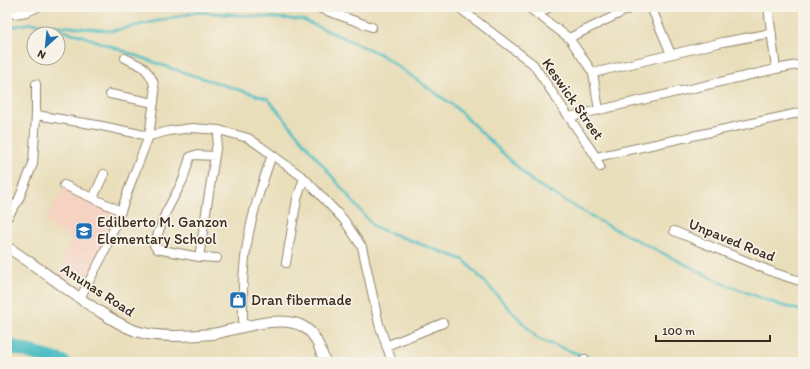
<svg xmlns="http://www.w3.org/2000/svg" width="810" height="369" viewBox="0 0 810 369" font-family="Itim,sans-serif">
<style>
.built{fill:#f6d2c3}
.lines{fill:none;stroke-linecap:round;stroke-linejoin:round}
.stream{stroke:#4fbec4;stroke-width:2.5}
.river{stroke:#4fbec4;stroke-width:14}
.minor-casing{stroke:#92846c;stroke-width:10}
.tertiary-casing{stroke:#92846c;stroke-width:12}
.minor{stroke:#fff;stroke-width:8}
.tertiary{stroke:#fff;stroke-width:10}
.labels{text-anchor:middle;stroke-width:3.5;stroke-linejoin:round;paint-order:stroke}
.street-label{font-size:15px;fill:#3b2a1e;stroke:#f7f3e8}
.poi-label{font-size:15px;fill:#3b2a1e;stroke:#f7f3e8;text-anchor:start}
</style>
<rect width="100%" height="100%" fill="#f7f3e8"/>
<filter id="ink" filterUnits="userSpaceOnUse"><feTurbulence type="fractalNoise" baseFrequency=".025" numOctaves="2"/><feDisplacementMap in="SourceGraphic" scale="8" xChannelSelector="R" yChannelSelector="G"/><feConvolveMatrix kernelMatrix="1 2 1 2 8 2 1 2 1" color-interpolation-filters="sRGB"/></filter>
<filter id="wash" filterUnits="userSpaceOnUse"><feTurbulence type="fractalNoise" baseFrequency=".012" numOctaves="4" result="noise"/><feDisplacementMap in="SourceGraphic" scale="16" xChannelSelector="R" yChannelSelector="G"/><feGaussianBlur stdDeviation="0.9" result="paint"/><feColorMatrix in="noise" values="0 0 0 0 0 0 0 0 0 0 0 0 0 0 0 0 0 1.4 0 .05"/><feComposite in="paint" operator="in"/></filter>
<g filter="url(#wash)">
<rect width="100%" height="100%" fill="#e9deba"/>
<path class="built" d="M65,187L118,212L89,280L74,272L69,283L58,276L66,260L62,258L72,241L45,221Z"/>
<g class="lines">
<path class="stream" d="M42,26L80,35L170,68L268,99L374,227L464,260L538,339L600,362
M7,28L31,23L112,31L198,12L303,20L380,54L454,106L533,182L603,223L722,283L780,305L803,311"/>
<path class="river" d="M7,345L63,362"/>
</g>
</g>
<g filter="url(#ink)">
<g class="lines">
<defs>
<path id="minor" d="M316,7L372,27
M461,7L462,10L533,64L596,157L600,167
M528,7L569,38L593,73L599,110
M651,7L671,54
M768,7L776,69
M7,13C17,15 29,12 38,7
M537,14L550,7
M569,38L633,7
M593,73L723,42L772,33
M36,84V115L97,125L149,136L169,131L192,128L219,130L248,138L260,146L304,178L344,220L362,247L379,324L392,362
M110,94L154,103
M569,117L776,69L803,64
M596,157L803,112
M64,185L121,211
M93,198L104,174
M7,218L18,201L33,164L36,115
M674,231L775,273L803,282
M199,257L157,249L154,245L165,214L183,180L190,157L194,155L215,156
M217,258L199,257L219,130
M286,263L297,199L304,178
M80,298L103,255L121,211L133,177L149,136L155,93L153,81L149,74L143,67L125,58
M243,327C243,308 242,288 244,268C247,229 259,192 272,155
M386,346L443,323
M585,359L587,362"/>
<path id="tertiary" d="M7,247C37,266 64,288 94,308C107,316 121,326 136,331C156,338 191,336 212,334C236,330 281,313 304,327C316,334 320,349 325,362"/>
</defs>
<use href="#minor" class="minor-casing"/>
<use href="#tertiary" class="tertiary-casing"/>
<use href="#minor" class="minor"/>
<use href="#tertiary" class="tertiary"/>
</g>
</g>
<defs>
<symbol id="school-square" viewBox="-11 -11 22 22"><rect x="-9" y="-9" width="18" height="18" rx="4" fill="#1f6fb2" stroke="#f7f3e8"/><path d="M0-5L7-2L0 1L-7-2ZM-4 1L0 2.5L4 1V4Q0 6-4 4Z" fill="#fff"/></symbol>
<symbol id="shop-square" viewBox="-11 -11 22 22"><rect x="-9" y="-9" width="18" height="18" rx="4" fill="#1f6fb2" stroke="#f7f3e8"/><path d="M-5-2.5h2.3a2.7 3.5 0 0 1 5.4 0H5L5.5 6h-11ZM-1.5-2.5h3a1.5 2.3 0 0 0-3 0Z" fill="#fff"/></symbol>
</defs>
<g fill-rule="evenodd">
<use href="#school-square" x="74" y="221" width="20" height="20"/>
<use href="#shop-square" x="228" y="290" width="20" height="20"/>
</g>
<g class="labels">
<g class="street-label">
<text transform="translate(573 99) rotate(55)" y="5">Keswick Street</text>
<text transform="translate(732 240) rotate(22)" y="5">Unpaved Road</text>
<text transform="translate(98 290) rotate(33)" y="5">Anunas Road</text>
</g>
<g class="poi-label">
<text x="97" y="227">Edilberto M. Ganzon<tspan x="97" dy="17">Elementary School</tspan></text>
<text x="251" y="305">Dran fibermade</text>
</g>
</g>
<rect width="810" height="369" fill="none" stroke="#f7f3e8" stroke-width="24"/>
<g transform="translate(46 46) rotate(207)"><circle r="19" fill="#f7f3e8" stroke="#aca397"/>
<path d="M0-3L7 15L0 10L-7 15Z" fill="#1f6fb2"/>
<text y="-6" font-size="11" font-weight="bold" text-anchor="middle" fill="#3b2a1e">N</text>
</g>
<path d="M656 335v6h114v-6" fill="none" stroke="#3b2a1e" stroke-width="2"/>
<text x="662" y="335" font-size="12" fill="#3b2a1e" stroke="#f7f3e8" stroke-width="3" paint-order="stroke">100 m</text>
</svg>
